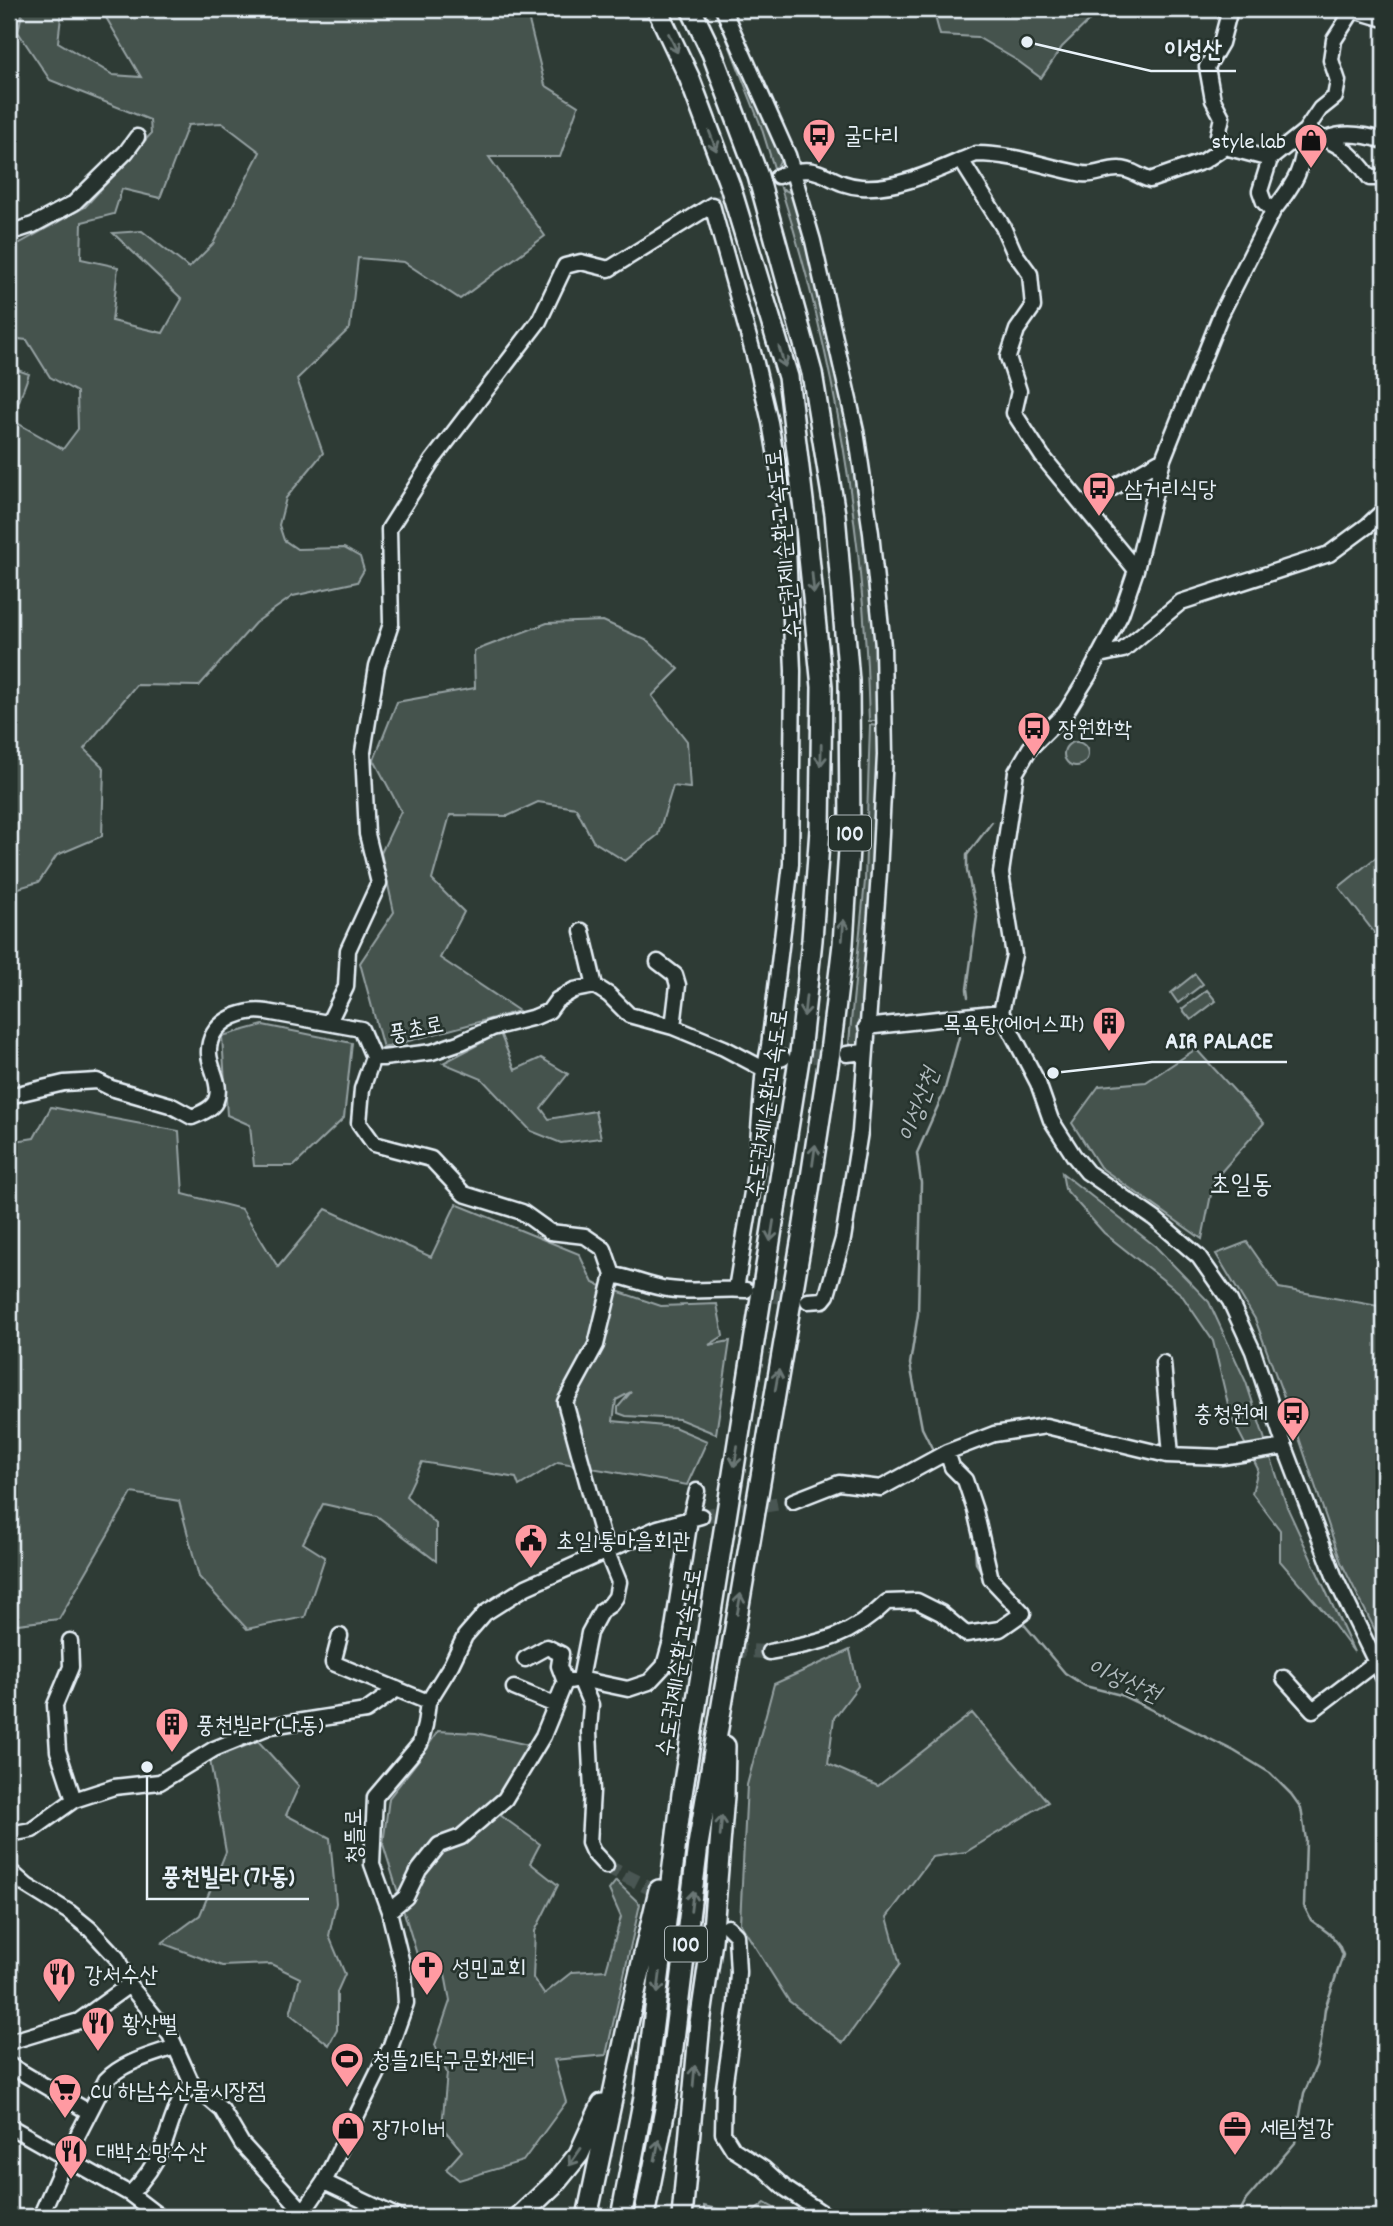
<svg xmlns="http://www.w3.org/2000/svg" width="1393" height="2226" viewBox="0 0 1393 2226" font-family="Dekko,'Poor Story',sans-serif">
<style>
.green{fill:#45524e;stroke:#96a2a3;stroke-width:2;fill-rule:evenodd}
.lines{fill:none;stroke-linecap:round;stroke-linejoin:round}
.stream{stroke:#9da8a9;stroke-width:2.5}
.minor-tunnel{stroke:#4a5652;stroke-width:14;stroke-dasharray:14 7;stroke-linecap:butt}
.minor-casing{stroke:#e8f1f8;stroke-width:19}
.highway-casing{stroke:#e8f1f8;stroke-width:24}
.minor{stroke:#26332d;stroke-width:14}
.highway{stroke:#26332d;stroke-width:19}
.oneway{stroke:#6a7674}
.labels{text-anchor:middle;stroke-width:5;stroke-linejoin:round;paint-order:stroke}
.shield{fill:#26332d;stroke:#aeb8bb;stroke-width:2}
.shield-label{font-size:21px;font-weight:bold;fill:#e8f1f8}
.poi-label{font-size:23px;fill:#e8f1f8;stroke:#26332d;text-anchor:start}
.street-label{font-size:23px;fill:#e8f1f8;stroke:#26332d}
.water-label{font-size:24px;font-style:italic;fill:#b0babd;stroke:#26332d}
.quarter-label{font-size:26px;fill:#e8f1f8;stroke:#26332d}
.leader{fill:none;stroke:#e8f1f8;stroke-width:2.5}
.callout-dot{fill:#e8f1f8;stroke:#26332d;stroke-width:2.5}
.callout-label{font-size:24px;text-anchor:middle;font-weight:bold;fill:#e8f1f8;stroke:#26332d;stroke-width:5;stroke-linejoin:round;paint-order:stroke}
</style>
<rect width="100%" height="100%" fill="#2e3b35"/>
<filter id="ink" filterUnits="userSpaceOnUse"><feTurbulence type="fractalNoise" baseFrequency=".0143" numOctaves="2"/><feDisplacementMap in="SourceGraphic" scale="14" xChannelSelector="R" yChannelSelector="G"/><feConvolveMatrix kernelMatrix="1 2 1 2 8 2 1 2 1" color-interpolation-filters="sRGB"/></filter>
<g filter="url(#ink)">
<path class="green" d="M23,9H62L58,42L113,75L141,77L101,9H526L545,85L578,106L560,157H489L545,236L460,299L404,262L358,258L350,328L297,379L323,453L286,498L279,525L284,540L297,549L344,548L360,557L364,570L357,582L293,596L255,623L199,686L136,685L84,749L104,768L102,836L57,855L39,882L9,891V367L29,374L12,420L63,449L78,429L77,392L50,377L27,340L9,338V242L20,243L85,207L151,134L150,120L50,80L18,32ZM222,123L260,152L213,244L189,268L142,231L113,233L182,299L163,333L112,321L118,267L81,259L82,222L114,214L122,189L160,198L188,125Z
M715,9H717L782,157L775,171L761,126Z
M933,9H1101L1062,47L1041,78L1018,61L977,37L940,35Z
M781,188L791,193C813,255 827,319 840,383C861,493 877,604 880,716L875,721H869C865,539 836,362 781,188Z
M603,621L648,641L679,669L652,696L687,741L690,788L673,786L658,835L625,861L593,841L576,808L538,802L508,816L450,815L432,880L464,912L440,958L519,1011L383,1048L360,963L394,912L381,853L401,811L374,760L397,702L475,688L474,651L547,623Z
M870,725L877,726L880,733L869,941L858,1044L853,1050L849,1042L865,881Z
M1064 754a12 12 0 1 1 24 0a12 12 0 1 1-24 0Z
M1384,851V945L1339,887Z
M1195,974L1203,984L1178,1003L1171,993Z
M1207,990L1216,1001L1191,1020L1182,1009Z
M263,1025L352,1043L344,1118L294,1166H254L250,1125L227,1115L222,1036Z
M500,1033L515,1070L541,1058L568,1074L541,1108L549,1119L595,1111L601,1138L561,1143L531,1131L482,1079L443,1063Z
M1196,1049L1264,1123L1214,1180L1202,1239L1100,1167L1072,1123L1099,1086L1146,1082Z
M51,1107L179,1131L183,1194L242,1209L278,1267L326,1209L431,1257L456,1204L579,1254L593,1283L661,1306L717,1304L723,1336L709,1345L730,1341L716,1434L679,1419L626,1416L618,1413V1407L631,1392L616,1400L613,1421L674,1427L707,1441L687,1485L558,1462L519,1486L516,1478L422,1462L406,1496L436,1524V1561L377,1516L323,1504L303,1543L325,1557L305,1617L247,1629L199,1577L179,1501L132,1493L59,1619L9,1625V1142L34,1138Z
M1062,1173L1155,1246L1209,1302L1246,1382L1287,1507L1354,1652L1325,1613L1280,1561V1530L1252,1493L1258,1469L1231,1417L1213,1341L1181,1294L1104,1233L1065,1189Z
M1247,1242L1279,1288L1384,1307V1609L1381,1642L1341,1562L1297,1432L1255,1319L1216,1254Z
M850,1650L858,1686L834,1718L828,1764L878,1786L972,1713L1048,1802L966,1852L932,1857L887,1917L900,1964L843,2043L789,2001L740,1923L747,1785L774,1684Z
M438,1731L476,1733L528,1745L498,1798L500,1815L540,1844L530,1863L558,1885L535,1931L533,1978L544,1994L572,1972L606,1970L621,1917L609,1890L616,1881L640,1904L606,2055L554,2060L566,2102L523,2161L459,2180L446,2169L462,2151L442,2127L447,2073L435,2045L450,2001L443,1963L419,1961L383,1844L389,1798L420,1758Z
M258,1741L299,1786L286,1815L330,1838L336,1903L329,1936L345,1974L337,1992V2030L329,2045L290,2014L300,1978L271,1964L222,1966L162,1943L200,1915L226,1852L210,1760Z
M765,2203L790,2217H704V2206L748,2216Z"/>
<g class="lines">
<path class="stream" d="M968,997L967,989L977,916L967,871V855L992,822
M934,1452L922,1428L910,1364L918,1314L921,1183L917,1153L944,1092L959,1037
M975,1540L976,1563L984,1576
M1022,1622L1065,1673L1085,1686L1121,1695L1142,1705L1234,1751L1270,1773L1291,1794L1301,1808L1306,1840L1304,1906L1311,1920L1331,1935L1339,1945L1343,1955L1325,2009L1321,2042L1316,2066L1304,2093L1295,2143L1246,2200L1237,2217"/>
<path class="minor-tunnel" d="M712,205L778,176
M791,1058L837,1054
M754,1292L800,1300
M701,1516L793,1501
M669,1647L769,1652
M606,1866L720,1923"/>
<defs>
<path id="minor" d="M723,9L788,155L813,241L856,431L871,533L883,646L885,755L879,873L860,1132L843,1239L827,1295L823,1300L808,1301
M1230,9L1221,43L1207,67L1213,100L1222,117L1218,135L1225,147L1270,159
M1353,10L1384,19
M1326,139C1345,131 1366,135 1384,141
M961,160L1003,227L1014,252L1030,274L1033,307L1017,330L1008,357L1019,391L1014,413L1042,456L1136,570L1121,614L1089,675L1066,712L1030,748L1016,772L1001,873L1014,955L1001,1012L1038,1083L1051,1120L1074,1156L1087,1172L1155,1219L1199,1257L1230,1301L1253,1351L1285,1447L1335,1578L1384,1679
M778,176C824,159 824,184 861,187C900,190 941,168 976,154C1014,154 1046,167 1083,174C1096,176 1107,168 1120,169C1132,169 1139,177 1150,180L1204,161L1225,147
M1273,211C1295,183 1305,168 1305,131C1337,143 1351,150 1370,178H1381L1384,182
M9,229L18,230L33,225L74,203L126,152L137,137
M1086,509L1097,497L1163,459
M1136,570L1163,459L1221,314L1273,211L1264,202L1260,191L1270,159L1305,131L1320,109L1335,97L1338,81L1331,60L1334,40L1354,9
M1099,655L1123,650L1181,602L1329,554L1367,526L1384,510
M582,931L595,986
M658,962L675,975L678,985L673,1027
M329,1022L346,987L348,950L379,883L367,834L363,752L377,666L391,624L389,529L432,461L539,321L565,266L581,262L609,269L712,205L756,363L770,422L787,521L793,671L791,864L769,1046L763,1078L756,1168L736,1289
M866,1027L1001,1012
M847,1054L864,1052
M373,1057L362,1089L359,1123L374,1144L431,1159L464,1194L522,1212L550,1232L585,1236L604,1249L613,1275L596,1345L565,1402L606,1550L619,1582L616,1597L610,1605L601,1611L589,1633L580,1679L591,1705L589,1732L592,1791L589,1843L593,1852L606,1866
M9,1096L64,1083L97,1081L111,1088L170,1105L192,1117C202,1113 215,1108 217,1097C221,1083 210,1068 209,1054C207,1023 241,1008 267,1012L361,1029L373,1057L383,1058L432,1052L461,1042L492,1028L535,1017L549,1011L557,1000L574,990L595,986L609,995L629,1015L673,1027L724,1048L758,1066L783,1058
M613,1275C632,1278 650,1287 668,1289C694,1293 720,1288 746,1290
M1163,1363L1171,1455
M793,1501L839,1483L881,1488L947,1452L994,1434L1046,1426L1167,1455L1222,1457L1285,1447
M340,1636L333,1663L428,1702
M70,1641L71,1667L55,1705L58,1751L74,1800
M769,1652C818,1643 849,1639 887,1602L917,1601L941,1613L966,1634L1000,1629L1023,1613L991,1579L975,1510L965,1480L952,1467L947,1452
M525,1659L547,1647L561,1654L559,1666L565,1682
M1284,1678L1313,1710L1376,1662
M514,1688L555,1705
M9,1834L32,1830L74,1800L114,1787L160,1782L214,1749L271,1726L366,1711L397,1689
M9,1870L27,1886L69,1912L90,1929L117,1958L129,1985L170,2035L192,2084L222,2110L242,2144L304,2212
M389,1911L406,1897L419,1870L439,1845L461,1837L505,1799L543,1736L565,1682L580,1679L628,1689L649,1682L664,1666L671,1641L690,1519L697,1491
M728,1927L736,1935L738,1972L736,2004L724,2088L723,2133L733,2149L764,2169L786,2189L828,2217
M9,2042L79,2021L129,1985
M9,2065L89,2112
M9,2126L130,2194L160,2217
M324,2182L398,2217
M130,2194C144,2180 156,2162 164,2144C172,2123 176,2101 192,2084
M40,2217L66,2158L106,2080C123,2062 152,2055 175,2047
M300,2217L324,2182L390,2048L406,2003L404,1972L389,1911L372,1864L375,1797L420,1744L425,1725L428,1702L451,1665L465,1636L485,1613L526,1587L658,1528L701,1516"/>
<path id="highway" d="M519,2217L557,2181L579,2154L602,2104
M587,2217L630,2014L659,1890
M621,2217L644,2097L682,1794L800,1053L812,940L820,829L822,687L805,517L788,377L730,186L689,77L657,9
M644,2217L666,2104L698,1845L802,1237L830,1052L843,944L850,833L849,681L835,514L812,373L758,176L712,53L691,9
M682,2217L700,2023L712,1941L724,1796L725,1746"/>
</defs>
<use href="#minor" class="minor-casing"/>
<use href="#highway" class="highway-casing"/>
<use href="#minor" class="minor"/>
<use href="#highway" class="highway"/>
</g>
<defs><path id="oneway-shaft" d="M-6 0H5M1.5-3L5.5 0L1.5 3" fill="none" stroke-width="1.6" stroke-linecap="round" stroke-linejoin="round" transform="scale(1.75)"/></defs>
<g class="oneway">
<use href="#oneway-shaft" transform="translate(673 43) rotate(65)"/>
<use href="#oneway-shaft" transform="translate(713 141) rotate(69)"/>
<use href="#oneway-shaft" transform="translate(782 357) rotate(73)"/>
<use href="#oneway-shaft" transform="translate(813 583) rotate(84)"/>
<use href="#oneway-shaft" transform="translate(821 755) rotate(91)"/>
<use href="#oneway-shaft" transform="translate(843 930) rotate(-86)"/>
<use href="#oneway-shaft" transform="translate(805 1006) rotate(96)"/>
<use href="#oneway-shaft" transform="translate(814 1155) rotate(-82)"/>
<use href="#oneway-shaft" transform="translate(772 1231) rotate(99)"/>
<use href="#oneway-shaft" transform="translate(777 1380) rotate(-80)"/>
<use href="#oneway-shaft" transform="translate(736 1456) rotate(99)"/>
<use href="#oneway-shaft" transform="translate(739 1604) rotate(-80)"/>
<use href="#oneway-shaft" transform="translate(721 1826) rotate(-85)"/>
<use href="#oneway-shaft" transform="translate(692 1901) rotate(-83)"/>
<use href="#oneway-shaft" transform="translate(659 1983) rotate(97)"/>
<use href="#oneway-shaft" transform="translate(694 2076) rotate(-85)"/>
<use href="#oneway-shaft" transform="translate(657 2150) rotate(-79)"/>
<use href="#oneway-shaft" transform="translate(575 2157) rotate(125)"/>
</g>
</g>
<defs>
<symbol id="bus-pin" viewBox="-11 -11 22 30"><path d="M0 17L-7.5 6A9.5 9.5 0 1 1 7.5 6Z" fill="#ff9aa2" stroke="#26332d"/><path d="M-5-6H5V4H4V6H2V4H-2V6H-4V4H-5ZM-3.5-4V0h7V-4ZM-3.5 1.2v1.5H-2V1.2ZM2 1.2v1.5H3.5V1.2Z" fill="#111"/></symbol>
<symbol id="shop-pin" viewBox="-11 -11 22 30"><path d="M0 17L-7.5 6A9.5 9.5 0 1 1 7.5 6Z" fill="#ff9aa2" stroke="#26332d"/><path d="M-5-2.5h2.3a2.7 3.5 0 0 1 5.4 0H5L5.5 6h-11ZM-1.5-2.5h3a1.5 2.3 0 0 0-3 0Z" fill="#111"/></symbol>
<symbol id="building-pin" viewBox="-11 -11 22 30"><path d="M0 17L-7.5 6A9.5 9.5 0 1 1 7.5 6Z" fill="#ff9aa2" stroke="#26332d"/><path d="M-4-6H4V6H1V3H-1V6H-4ZM-2.5-4.3h1.7v1.8h-1.7ZM.8-4.3h1.7v1.8H.8ZM-2.5-1h1.7V.8h-1.7ZM.8-1h1.7V.8H.8Z" fill="#111"/></symbol>
<symbol id="civic-pin" viewBox="-11 -11 22 30"><path d="M0 17L-7.5 6A9.5 9.5 0 1 1 7.5 6Z" fill="#ff9aa2" stroke="#26332d"/><path d="M-.6-6.5H3V-4.5H.6V-3L4-1V1h2V6H-6V1h2V-1L-.6-3ZM-1.2 2.5V6h2.4V2.5Z" fill="#111"/></symbol>
<symbol id="church-pin" viewBox="-11 -11 22 30"><path d="M0 17L-7.5 6A9.5 9.5 0 1 1 7.5 6Z" fill="#ff9aa2" stroke="#26332d"/><path d="M-1.2-6h2.4v3.5h3.3v2.4h-3.3V6h-2.4V-.1h-3.3v-2.4h3.3Z" fill="#111"/></symbol>
<symbol id="restaurant-pin" viewBox="-11 -11 22 30"><path d="M0 17L-7.5 6A9.5 9.5 0 1 1 7.5 6Z" fill="#ff9aa2" stroke="#26332d"/><path d="M-5-6h1v4h1v-4h1v4h1v-4h1v5L-1.5 .5V6h-2V.5L-5-1ZM5-6V6H3V1.5H1.5Q1.5-4 5-6Z" fill="#111"/></symbol>
<symbol id="stadium-pin" viewBox="-11 -11 22 30"><path d="M0 17L-7.5 6A9.5 9.5 0 1 1 7.5 6Z" fill="#ff9aa2" stroke="#26332d"/><path d="M0-5a6.5 5 0 1 0 0 10a6.5 5 0 1 0 0-10ZM-3.5-1.8h7v3.6h-7Z" fill="#111"/></symbol>
<symbol id="supermarket-pin" viewBox="-11 -11 22 30"><path d="M0 17L-7.5 6A9.5 9.5 0 1 1 7.5 6Z" fill="#ff9aa2" stroke="#26332d"/><path d="M-6-5.5h2.5l.6 2H6L4.5 2H-2.5L-4.4-4H-6ZM-1.5 3.2a1.3 1.3 0 1 0 .1 0ZM3 3.2a1.3 1.3 0 1 0 .1 0Z" fill="#111"/></symbol>
<symbol id="office-pin" viewBox="-11 -11 22 30"><path d="M0 17L-7.5 6A9.5 9.5 0 1 1 7.5 6Z" fill="#ff9aa2" stroke="#26332d"/><path d="M-6-3h4V-5.5h4V-3h4V5H-6ZM-1-4.5V-3h2v-1.5ZM-6 0V1H6V0Z" fill="#111"/></symbol>
</defs>
<g fill-rule="evenodd">
<use href="#bus-pin" x="800" y="116" width="38" height="52"/>
<use href="#shop-pin" x="1292" y="121" width="38" height="52"/>
<use href="#bus-pin" x="1080" y="469" width="38" height="52"/>
<use href="#bus-pin" x="1015" y="709" width="38" height="52"/>
<use href="#building-pin" x="1090" y="1004" width="38" height="52"/>
<use href="#bus-pin" x="1274" y="1394" width="38" height="52"/>
<use href="#civic-pin" x="512" y="1521" width="38" height="52"/>
<use href="#building-pin" x="153" y="1705" width="38" height="52"/>
<use href="#church-pin" x="408" y="1948" width="38" height="52"/>
<use href="#restaurant-pin" x="40" y="1955" width="38" height="52"/>
<use href="#restaurant-pin" x="79" y="2004" width="38" height="52"/>
<use href="#stadium-pin" x="328" y="2040" width="38" height="52"/>
<use href="#supermarket-pin" x="46" y="2071" width="38" height="52"/>
<use href="#office-pin" x="1216" y="2108" width="38" height="52"/>
<use href="#shop-pin" x="329" y="2109" width="38" height="52"/>
<use href="#restaurant-pin" x="52" y="2132" width="38" height="52"/>
</g>
<g class="labels">
<g class="shield">
<rect x="829" y="815.5" width="42" height="35" rx="5"/>
<rect x="665" y="1926.5" width="42" height="35" rx="5"/>
</g>
<g class="shield-label">
<text x="850" y="840">100</text>
<text x="686" y="1951">100</text>
</g>
<g class="poi-label">
<text x="844" y="143">굴다리</text>
<text x="1286" y="148" text-anchor="end">style lab</text>
<text x="1124" y="496">삼거리식당</text>
<text x="1058" y="736">장원화학</text>
<text x="1084" y="1031" text-anchor="end">목욕탕(에어스파)</text>
<text x="1268" y="1421" text-anchor="end">충청원예</text>
<text x="556" y="1548">초일1통마을회관</text>
<text x="196" y="1732">풍천빌라 (나동)</text>
<text x="452" y="1975">성민교회</text>
<text x="84" y="1982">강서수산</text>
<text x="122" y="2031">황산뻘</text>
<text x="372" y="2067">청뜰21탁구문화센터</text>
<text x="90" y="2098">CU 하남수산물시장점</text>
<text x="1260" y="2135">세림철강</text>
<text x="372" y="2136">장가이버</text>
<text x="96" y="2159">대박소망수산</text>
</g>
<g class="street-label">
<text transform="translate(782 544) rotate(-96)" y="8">수도권제1순환고속도로</text>
<text transform="translate(416 1028) rotate(-11)" y="8">풍초로</text>
<text transform="translate(766 1103) rotate(-82)" y="8">수도권제1순환고속도로</text>
<text transform="translate(678 1662) rotate(-81)" y="8">수도권제1순환고속도로</text>
<text transform="translate(353 1836) rotate(-91)" y="8">청뜰로</text>
</g>
<g class="water-label">
<text transform="translate(918 1105) rotate(-70)" y="8">이성산천</text>
<text transform="translate(1124 1680) rotate(23)" y="8">이성산천</text>
</g>
<g class="quarter-label">
<text x="1241" y="1192">초일동</text>
</g>
</g>
<path class="leader" d="M1027 42L1151 71H1236M1053 1073L1152 1062H1287M147 1767L147 1899H309"/>
<g class="callout-dot">
<circle cx="1027" cy="42" r="7"/>
<circle cx="1053" cy="1073" r="7"/>
<circle cx="147" cy="1767" r="7"/>
</g>
<g class="callout-label">
<text x="1193" y="57">이성산</text>
<text x="1219" y="1048">AIR PALACE</text>
<text x="228" y="1884">풍천빌라 (가동)</text>
</g>
<rect width="1393" height="2226" fill="none" stroke="#26332d" stroke-width="35"/>
<rect x="18" y="18" width="1358" height="2191" fill="none" stroke="#e8f1f8" stroke-width="2.5" filter="url(#ink)"/>
</svg>
